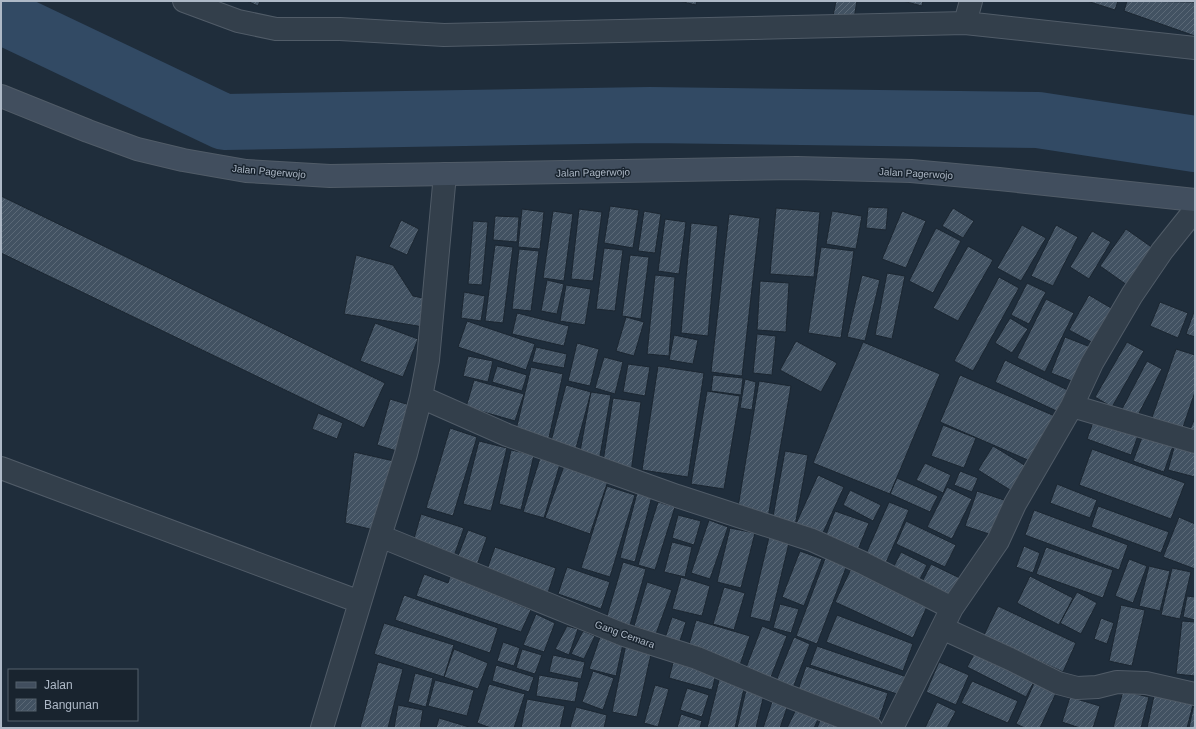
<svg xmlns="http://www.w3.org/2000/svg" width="1196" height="729" viewBox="0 0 1196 729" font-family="Arial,sans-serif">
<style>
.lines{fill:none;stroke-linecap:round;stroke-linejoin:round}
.river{stroke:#324a64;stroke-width:56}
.building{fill:url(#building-hatch);stroke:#1b2631}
.street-casing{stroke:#515c68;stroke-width:24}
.secondary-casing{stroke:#515c68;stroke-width:24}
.street{stroke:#333f4b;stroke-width:22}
.secondary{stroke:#414e5e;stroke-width:22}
.labels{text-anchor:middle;stroke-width:3;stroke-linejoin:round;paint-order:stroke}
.street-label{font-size:10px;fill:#aeb9c7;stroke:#19242f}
</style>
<defs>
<pattern id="building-hatch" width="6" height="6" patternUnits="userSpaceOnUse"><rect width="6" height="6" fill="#425262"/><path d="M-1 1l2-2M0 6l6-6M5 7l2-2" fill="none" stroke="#5b6977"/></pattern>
</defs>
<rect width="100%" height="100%" fill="#1f2d3b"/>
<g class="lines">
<path class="river" d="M1,16L224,122L650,115L1038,120L1195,144"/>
</g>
<path class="building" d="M247,1H260L258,6Z
M679,1H697L696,5Z
M836,1H857L853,24L832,21Z
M903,1H923L922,6Z
M1087,1H1118L1115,10Z
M1127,1L1195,2V36L1124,11Z
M1,196L385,383L364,428L1,253Z
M610,206L639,210L633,248L604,243Z
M868,207L888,208L886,230L866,228Z
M776,208L820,212L814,277L770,274Z
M953,208L974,221L963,238L942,226Z
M522,209L544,212L540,249L518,247Z
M579,209L602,212L593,281L571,279Z
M553,211L573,214L564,281L543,278Z
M644,211L661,214L655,253L638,251Z
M832,211L862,216L856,249L826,244Z
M902,211L926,221L906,268L882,259Z
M729,214L760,218L742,376L711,372Z
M495,216L519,217L517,242L493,240Z
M665,219L686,222L679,274L658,271Z
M401,220L419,229L407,255L389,247Z
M473,221L488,222L482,285L468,284Z
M691,223L718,226L708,336L681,333Z
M1022,225L1046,238L1021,281L997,268Z
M1056,225L1078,237L1053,286L1031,276Z
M936,228L961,241L933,293L909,281Z
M1126,229L1160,253L1134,290L1100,266Z
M1092,231L1111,242L1089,279L1070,267Z
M495,245L513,247L503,323L485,321Z
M968,246L993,260L958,321L933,308Z
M821,247L854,251L841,338L808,333Z
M604,248L623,250L615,311L596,309Z
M519,249L539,251L531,311L512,309Z
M356,255L393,265L413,296L423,298L424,327L344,314Z
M630,255L649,257L641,319L622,316Z
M887,273L905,276L892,339L875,335Z
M655,275L675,277L669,356L647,354Z
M862,275L880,280L865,341L847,337Z
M999,277L1019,288L973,371L954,361Z
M547,280L564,284L557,314L541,311Z
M760,281L789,283L786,332L757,330Z
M1027,283L1046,292L1029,324L1011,315Z
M566,285L591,289L585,325L560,321Z
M464,292L485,296L481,321L461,318Z
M1089,295L1118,312L1099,346L1069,330Z
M1046,299L1074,313L1045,372L1017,358Z
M1160,302L1188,313L1178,338L1150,326Z
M1195,309V337L1186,334Z
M517,313L569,326L564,346L512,334Z
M626,317L644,322L634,356L616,351Z
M1010,318L1028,329L1012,353L995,343Z
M467,321L535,344L526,370L458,347Z
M375,323L418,339L403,377L360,361Z
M757,334L776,336L772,375L753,373Z
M674,335L698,340L693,364L669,360Z
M1065,337L1093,348L1079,384L1051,373Z
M796,341L837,363L821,392L780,370Z
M863,342L940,374L890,494L813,463Z
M1127,342L1144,351L1112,407L1095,397Z
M577,343L599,349L590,386L568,381Z
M536,347L567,354L564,368L532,362Z
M1176,349L1195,355V392L1181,433L1150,423Z
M468,356L493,361L488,382L463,376Z
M604,357L623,362L615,394L595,388Z
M1005,360L1076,394L1065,415L995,382Z
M1147,361L1162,369L1137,417L1122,409Z
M628,364L650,367L645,396L623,392Z
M497,366L527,375L522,391L492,382Z
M658,366L704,373L688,477L642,470Z
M531,367L563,374L548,442L515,434Z
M713,375L743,378L741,395L711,391Z
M960,375L1057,417L1037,464L940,422Z
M745,379L756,382L752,410L740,408Z
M474,380L524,394L515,421L466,407Z
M759,381L791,386L768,518L737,513Z
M566,385L591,392L575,452L550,445Z
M707,391L740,396L724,489L691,484Z
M591,392L611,395L599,461L579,457Z
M613,398L641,402L631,472L602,468Z
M390,399L413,406L400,452L377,445Z
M318,413L343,423L337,439L312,429Z
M1096,414L1140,430L1131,455L1087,439Z
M1195,418V437L1188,434Z
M943,425L976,438L964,468L931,456Z
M450,428L477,437L453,516L426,508Z
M1144,432L1174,443L1164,472L1133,461Z
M479,441L507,448L491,511L463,504Z
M1175,444L1195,450V477L1168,470Z
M993,446L1031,469L1015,493L978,470Z
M1092,449L1185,483L1171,519L1079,485Z
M511,450L534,455L521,510L499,504Z
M785,451L808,455L795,526L772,522Z
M354,452L394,461L378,531L345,523Z
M540,458L560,464L544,518L523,512Z
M925,463L951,475L943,493L916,480Z
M564,466L608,481L590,534L545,518Z
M960,471L978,478L972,492L954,485Z
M818,475L844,487L821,537L795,526Z
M897,478L938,496L930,512L890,494Z
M1057,484L1097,500L1090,518L1050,503Z
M607,486L635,495L610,577L581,568Z
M947,487L972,499L952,539L927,527Z
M850,490L881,505L873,521L843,505Z
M977,491L1010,502L998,537L965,526Z
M637,493L652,496L635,562L620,558Z
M658,502L675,507L655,570L638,565Z
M889,502L909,510L885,565L865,556Z
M1098,506L1169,532L1161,553L1091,527Z
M1034,510L1128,545L1119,570L1025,535Z
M835,511L869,523L857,552L824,540Z
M421,514L464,528L454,556L413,542Z
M678,515L701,521L694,545L672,538Z
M1179,517L1195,524V569L1163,557Z
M709,520L728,527L710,579L691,573Z
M906,521L956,545L945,567L896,544Z
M730,528L755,533L741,588L717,582Z
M468,530L487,537L476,568L456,561Z
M769,537L789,543L770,622L750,617Z
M672,542L692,547L685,577L664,572Z
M1024,546L1040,553L1033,573L1016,567Z
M495,547L556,568L547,596L485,575Z
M1046,547L1113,570L1103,598L1036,574Z
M800,551L822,559L804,606L782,597Z
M901,552L927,565L917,585L891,572Z
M826,556L847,565L817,644L796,636Z
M1129,559L1147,566L1133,603L1115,596Z
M623,562L646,569L630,625L606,619Z
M931,564L964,580L953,602L920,586Z
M1149,566L1170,571L1160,611L1139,606Z
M567,567L610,582L601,609L558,594Z
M852,567L929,602L913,638L835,602Z
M1172,568L1191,572L1180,619L1161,615Z
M424,574L448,583L450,576L531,610L521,632L416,596Z
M1030,576L1073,598L1059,625L1017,603Z
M681,577L710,586L702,616L672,609Z
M647,582L672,590L656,634L634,626Z
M724,587L745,593L734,630L713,624Z
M1077,592L1097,603L1081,634L1060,623Z
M404,595L498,628L490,653L395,620Z
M1187,596L1195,597V620L1183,617Z
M780,604L799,609L791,633L773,628Z
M1121,605L1145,610L1132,666L1109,661Z
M998,606L1076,643L1063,672L984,635Z
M536,614L555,623L544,652L523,645Z
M837,615L913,644L903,671L826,642Z
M672,617L686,622L679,644L665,638Z
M1101,618L1114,623L1107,644L1094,639Z
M696,620L750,636L740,665L688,648Z
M1182,621L1195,622V676L1176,674Z
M384,623L454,645L444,677L374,654Z
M567,626L578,629L569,655L555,649Z
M762,626L787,636L769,682L744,673Z
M583,631L595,636L584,659L571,654Z
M600,637L623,644L616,676L589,669Z
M794,637L810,644L791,693L774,686Z
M503,642L520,648L514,666L497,661Z
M626,644L652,650L637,717L612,712Z
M817,646L907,677L900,695L810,665Z
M454,649L488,663L478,689L444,677Z
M522,649L542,655L535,674L516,668Z
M977,649L1036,678L1026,697L967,667Z
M553,655L585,662L581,679L549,672Z
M674,659L717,670L712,690L669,678Z
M378,662L403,669L388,728H360Z
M939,662L969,675L956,705L926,692Z
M496,665L534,677L529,692L492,681Z
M806,666L888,693L877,726L795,699Z
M593,671L614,678L603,710L582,702Z
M721,672L745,684L735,728H707Z
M415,673L433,678L426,707L408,702Z
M539,675L579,682L575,702L536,696Z
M435,680L474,690L467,716L428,706Z
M972,681L1018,701L1008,723L961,703Z
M1035,681L1057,691L1040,728H1025L1016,724Z
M489,684L525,694L514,728H491L477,723Z
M655,685L669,689L658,727L644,723Z
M747,686L765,690L756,728H737Z
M687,688L709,695L702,717L680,710Z
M1123,691L1149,697L1141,728H1113Z
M1155,691L1194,701L1187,728H1147Z
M775,693L790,699L780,728H763Z
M1070,697L1100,706L1093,728H1080L1062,722Z
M527,699L565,706L560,728H521Z
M1195,699V728H1189Z
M937,702L956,711L947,728H925Z
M799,703L821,713L814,728H787Z
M398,705L423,710L420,728H394Z
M576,707L607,715L604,728H570Z
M681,714L702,721L700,728H677Z
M439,718L469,727L468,728H436Z
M821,718L843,728H817Z"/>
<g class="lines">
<defs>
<path id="street" d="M184,1L238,21L276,29H340L444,35L965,23L1195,48
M965,23L971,1
M421,397L507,435L677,496L812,540L861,562L952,608
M1072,406L1195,442
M1,468L360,602
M380,536L624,635L697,658L785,695L871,728
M942,628L1010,659L1058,683L1077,688L1097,687L1117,682L1146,683L1195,694
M322,728L380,536L406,454L421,397L428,360L445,174
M892,728L952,608L998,541L1015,504L1072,406L1092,363L1132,295L1162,251L1190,216L1195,207"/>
<path id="secondary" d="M1,96L88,131L137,149L183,160L246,171L330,176L797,168L911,171L999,179L1195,200"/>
</defs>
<use href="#street" class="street-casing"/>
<use href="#secondary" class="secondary-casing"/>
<use href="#street" class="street"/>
<use href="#secondary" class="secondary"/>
</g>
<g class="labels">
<g class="street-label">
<text transform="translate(269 171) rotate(5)" y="4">Jalan Pagerwojo</text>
<text transform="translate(593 172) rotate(-1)" y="4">Jalan Pagerwojo</text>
<text transform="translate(916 173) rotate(3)" y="4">Jalan Pagerwojo</text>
<text transform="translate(625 634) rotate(20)" y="4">Gang Cemara</text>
</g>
</g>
<rect width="1196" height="729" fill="none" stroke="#aeb9c7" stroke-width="4"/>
<rect x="8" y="669" width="130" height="52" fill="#19242f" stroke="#55606c"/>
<rect x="16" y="682" width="20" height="6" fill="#414e5e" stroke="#55606c"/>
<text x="44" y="689" font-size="12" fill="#aeb9c7">Jalan</text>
<rect x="16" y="699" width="20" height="12" fill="url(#building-hatch)" stroke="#55606c"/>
<text x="44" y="709" font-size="12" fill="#aeb9c7">Bangunan</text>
</svg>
